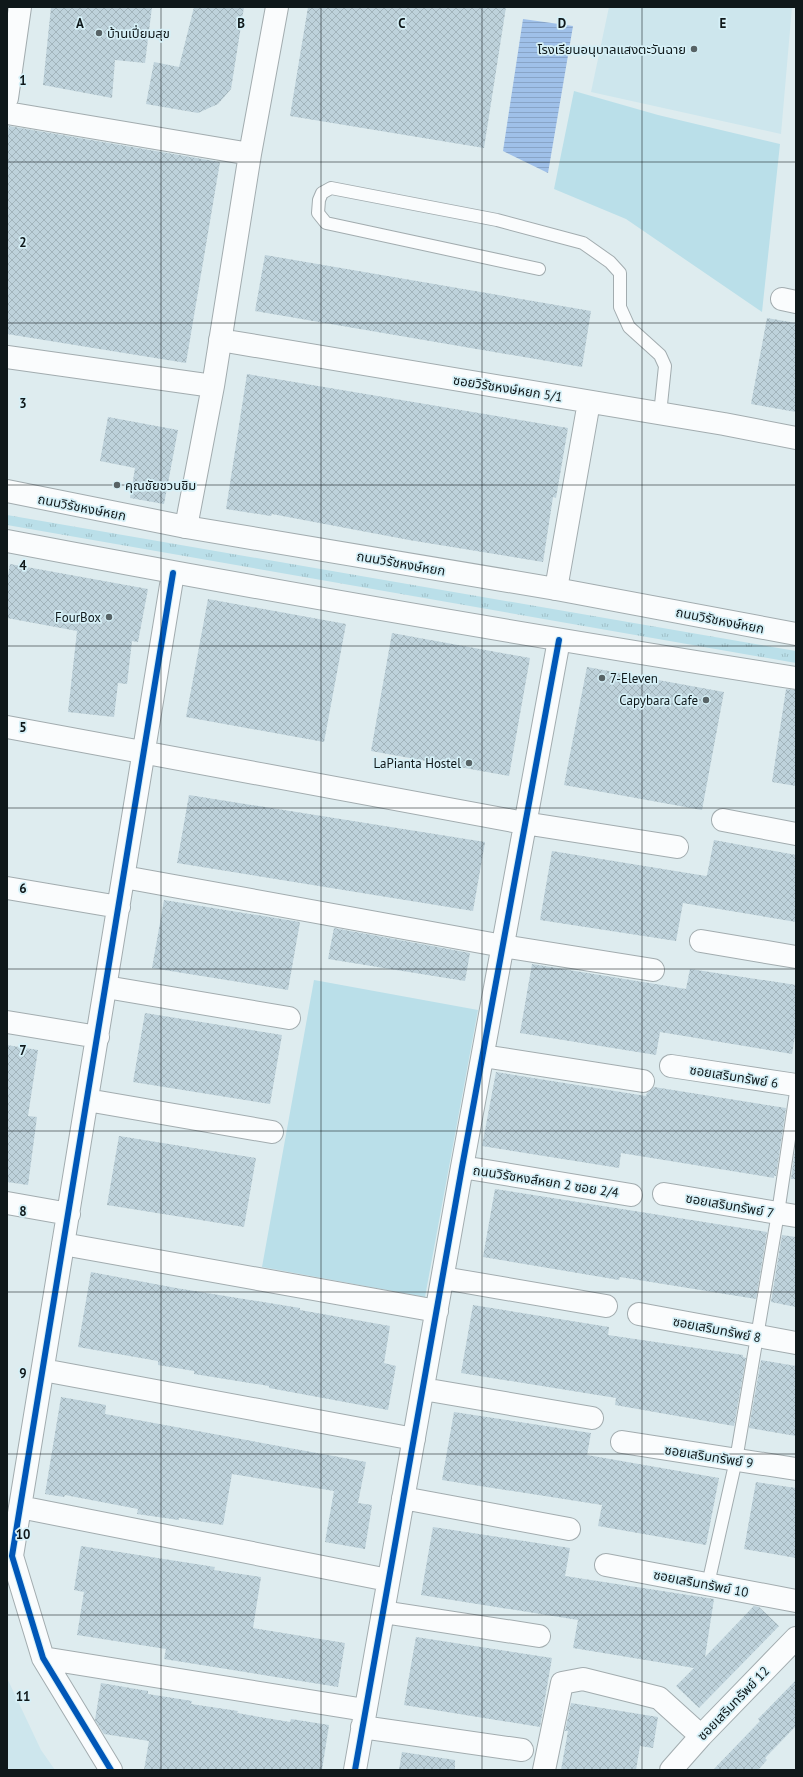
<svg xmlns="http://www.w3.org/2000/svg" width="803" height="1777" viewBox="0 0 803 1777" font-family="'PT Sans','Noto Sans Thai',sans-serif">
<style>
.built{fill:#cde6ed}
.grass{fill:url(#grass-tufts)}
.green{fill:#badfe9}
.water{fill:url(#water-rules)}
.building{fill:url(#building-cross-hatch)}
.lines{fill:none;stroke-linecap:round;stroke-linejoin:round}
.service-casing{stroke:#a2acaf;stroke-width:14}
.minor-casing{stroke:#a2acaf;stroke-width:24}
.secondary-casing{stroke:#a2acaf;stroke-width:24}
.service{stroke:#fafcfd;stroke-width:12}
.minor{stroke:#fafcfd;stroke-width:22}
.secondary{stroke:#fafcfd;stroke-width:22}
.cycleway-casing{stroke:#d6f0f7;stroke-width:8}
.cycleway{stroke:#0057b8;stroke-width:6}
.grid{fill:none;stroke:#0f181a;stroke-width:1;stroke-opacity:0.55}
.poi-dot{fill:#576265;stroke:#d6f0f7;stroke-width:1.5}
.labels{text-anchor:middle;stroke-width:3.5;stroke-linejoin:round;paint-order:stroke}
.poi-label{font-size:13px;fill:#0f181a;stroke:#d6f0f7;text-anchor:end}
.street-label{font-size:13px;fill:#0f181a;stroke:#d6f0f7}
.grid-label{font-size:13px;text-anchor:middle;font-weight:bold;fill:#0f181a;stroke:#d6f0f7;stroke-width:3.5;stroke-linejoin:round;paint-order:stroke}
</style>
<defs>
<pattern id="grass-tufts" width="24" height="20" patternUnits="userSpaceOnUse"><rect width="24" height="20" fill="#badfe9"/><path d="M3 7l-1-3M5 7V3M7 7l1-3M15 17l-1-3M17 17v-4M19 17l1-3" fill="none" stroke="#9fbfc7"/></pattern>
<pattern id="water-rules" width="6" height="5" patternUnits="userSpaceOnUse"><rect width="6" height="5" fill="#9fc0e9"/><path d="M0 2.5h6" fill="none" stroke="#88a4c7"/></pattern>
<pattern id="building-cross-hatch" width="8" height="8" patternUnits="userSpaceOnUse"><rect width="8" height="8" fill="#bed2db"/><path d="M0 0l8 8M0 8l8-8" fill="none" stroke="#a2b4bb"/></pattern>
</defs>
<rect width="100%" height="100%" fill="#deecef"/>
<path class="built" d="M609,7H792L781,134L591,92Z
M7,1678L41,1750L55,1770H7Z"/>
<path class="grass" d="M7,515L796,651V663L7,525Z"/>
<path class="green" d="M574,91L658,115L780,144L762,312L626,219L554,189Z
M314,980L478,1010L425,1297L262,1267Z"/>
<path class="water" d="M523,19L573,26L548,173L503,151Z"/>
<path class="building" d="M51,7H152L145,63L115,60L112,98L43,85Z
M194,7H244L231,89L218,104L198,113L146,104L154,62L179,67Z
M308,7H506L484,148L290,116Z
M9,126L220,162L186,363L7,334V136Z
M265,255L591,311L582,367L255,311Z
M767,318L796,323V412L751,404Z
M247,374L568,428L556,498L553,497L543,562L409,540L272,514L271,516L226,509Z
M108,417L178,430L164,504L130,498L135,468L100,461Z
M10,564L148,589L138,642L132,641L127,684L118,683L114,717L68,712L77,631L7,618V581Z
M208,599L346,624L324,742L186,717Z
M392,633L530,658L509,776L371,751Z
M587,667L724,692L702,810L564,785Z
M786,689L796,690V786L772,782Z
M189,795L485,842L473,911L177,863Z
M714,840L796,855V922L683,903L676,941L540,920L552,851L706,876L707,875Z
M164,900L300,922L288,990L152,968Z
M334,928L470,953L465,981L328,959Z
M532,964L686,989L690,969L796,985V1030L792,1054L660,1032L656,1055L520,1033Z
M145,1013L282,1035L270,1104L133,1082Z
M7,1045L38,1050L28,1116L37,1117L28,1185L7,1182Z
M496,1072L646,1096L647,1093L654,1087L786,1108L776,1176H774V1178L621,1153L619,1168L482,1146Z
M119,1136L256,1158L244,1227L107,1205Z
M796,1143V1179H791Z
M495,1189L767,1232L756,1299L620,1277L619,1280L483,1257Z
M782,1235L796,1237V1307L771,1302Z
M91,1272L176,1288L300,1308V1310L390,1326L384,1363L396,1366L388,1410L269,1388V1386L194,1374V1371L158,1365V1361L78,1347Z
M473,1305L609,1327L608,1335L743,1355V1357L746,1358L734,1426L615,1405L616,1398L461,1373Z
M761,1360L796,1366V1436L749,1428Z
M61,1397L106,1405L105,1414L366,1462L358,1503L372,1505L365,1549L325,1542L334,1491L232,1474L223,1525L179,1518V1520L137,1514L138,1509L65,1495L64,1497L45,1494Z
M454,1412L591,1433L587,1455L719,1478L706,1545L598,1526L602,1505L442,1480Z
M756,1482L796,1488V1558L744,1549Z
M433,1527L570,1548L565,1576L714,1599L705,1657L754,1606L759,1607L779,1626L699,1708L676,1686L694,1668L573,1648L578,1620L421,1595Z
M81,1546L215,1567L214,1570L261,1577L253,1628L345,1643L338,1687L164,1659L166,1649L77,1635L84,1592L74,1590Z
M416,1637L552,1658L540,1727L404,1705Z
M796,1680V1726L765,1758L767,1760L758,1770H713L760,1721L758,1719Z
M101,1683L148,1691V1694L192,1701L191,1704L238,1711L237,1713L290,1722L291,1719L329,1725L322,1770H144L149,1741L104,1734L95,1720Z
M571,1703L658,1717L653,1748L640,1746L636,1770H561L568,1731H565Z
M402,1752L455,1760V1770H399Z"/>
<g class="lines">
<defs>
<path id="service" d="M539,269L326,223L318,213L319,200L322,193L331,188L497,220L583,243L610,262L620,273V307L629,327L660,355L665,366L660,414
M708,1584L736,1460L778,1213L796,1092"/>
<path id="minor" d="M7,98L20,7
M7,113L250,154
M782,299L796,302
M220,340L724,424L796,438
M7,357L213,386
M186,527L213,386L250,154L277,7
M556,589L589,402
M7,727L524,823L677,847
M723,820L796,834
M124,877L503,946L653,970
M7,888L119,907
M701,941L796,957
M106,987L289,1018
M7,1022L98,1037
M483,1056L643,1081
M671,1066L796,1085
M87,1100L272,1132
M462,1167L631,1195
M664,1194L796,1216
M7,1203L69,1214
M63,1244L437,1311
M443,1278L606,1306
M639,1314L796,1343
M43,1370L414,1439
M423,1389L592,1418
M622,1442L796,1469
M403,1498L569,1529
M20,1507L388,1580
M606,1565L796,1601
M383,1612L539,1636
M43,1658L365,1710
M362,1727L522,1750
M111,1770L43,1658L12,1556L173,573
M355,1770L462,1167L559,640
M544,1770L562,1683L583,1679L659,1698L701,1736
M671,1770L701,1736L796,1638"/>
<path id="secondary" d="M7,491L186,527L556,589L796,634
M7,541C269,591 532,636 796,678"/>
</defs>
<use href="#service" class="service-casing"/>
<use href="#minor" class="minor-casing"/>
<use href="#secondary" class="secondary-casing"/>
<use href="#service" class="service"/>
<use href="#minor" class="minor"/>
<use href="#secondary" class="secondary"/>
<defs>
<path id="cycleway" d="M111,1770L43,1658L12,1556L173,573
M355,1770L462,1167L559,640"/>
</defs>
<use href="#cycleway" class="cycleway-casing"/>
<use href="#cycleway" class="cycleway"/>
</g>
<path class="grid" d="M161,7V1770M321,7V1770M482,7V1770M642,7V1770M7,162H796M7,323H796M7,485H796M7,646H796M7,808H796M7,969H796M7,1131H796M7,1292H796M7,1454H796M7,1615H796"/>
<g class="poi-dot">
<circle cx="99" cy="33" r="4"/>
<circle cx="694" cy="49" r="4"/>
<circle cx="117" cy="485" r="4"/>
<circle cx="109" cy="617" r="4"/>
<circle cx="602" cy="678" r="4"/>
<circle cx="706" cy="700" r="4"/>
<circle cx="469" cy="763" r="4"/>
</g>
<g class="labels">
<g class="poi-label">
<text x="107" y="38" text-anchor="start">บ้านเปี่ยมสุข</text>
<text x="686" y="54">โรงเรียนอนุบาลแสงตะวันฉาย</text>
<text x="125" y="490" text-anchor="start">คุณชัยชวนชิม</text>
<text x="101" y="622">FourBox</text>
<text x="610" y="683" text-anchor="start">7-Eleven</text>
<text x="698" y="705">Capybara Cafe</text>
<text x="461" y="768">LaPianta Hostel</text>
</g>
<g class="street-label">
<text transform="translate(508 388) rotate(9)" y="5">ซอยวิรัชหงษ์หยก 5/1</text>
<text transform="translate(82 507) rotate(11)" y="5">ถนนวิรัชหงษ์หยก</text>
<text transform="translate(401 563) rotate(10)" y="5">ถนนวิรัชหงษ์หยก</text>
<text transform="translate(720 620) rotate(11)" y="5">ถนนวิรัชหงษ์หยก</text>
<text transform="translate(734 1076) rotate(9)" y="5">ซอยเสริมทรัพย์ 6</text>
<text transform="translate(546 1181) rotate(9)" y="5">ถนนวิรัชหงส์หยก 2 ซอย 2/4</text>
<text transform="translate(730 1205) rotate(10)" y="5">ซอยเสริมทรัพย์ 7</text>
<text transform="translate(717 1329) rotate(11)" y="5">ซอยเสริมทรัพย์ 8</text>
<text transform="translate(709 1456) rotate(9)" y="5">ซอยเสริมทรัพย์ 9</text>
<text transform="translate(701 1583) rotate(11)" y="5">ซอยเสริมทรัพย์ 10</text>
<text transform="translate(733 1703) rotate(-46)" y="5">ซอยเสริมทรัพย์ 12</text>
</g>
</g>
<g class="grid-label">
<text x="80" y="28">A</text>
<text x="241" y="28">B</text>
<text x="402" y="28">C</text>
<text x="562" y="28">D</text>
<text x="723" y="28">E</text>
<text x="23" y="85">1</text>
<text x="23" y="247">2</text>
<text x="23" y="408">3</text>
<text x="23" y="570">4</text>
<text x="23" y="732">5</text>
<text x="23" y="893">6</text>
<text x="23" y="1055">7</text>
<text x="23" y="1216">8</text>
<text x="23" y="1378">9</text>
<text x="23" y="1539">10</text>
<text x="23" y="1701">11</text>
</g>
<rect width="803" height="1777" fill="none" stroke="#0f181a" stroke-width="16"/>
</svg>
